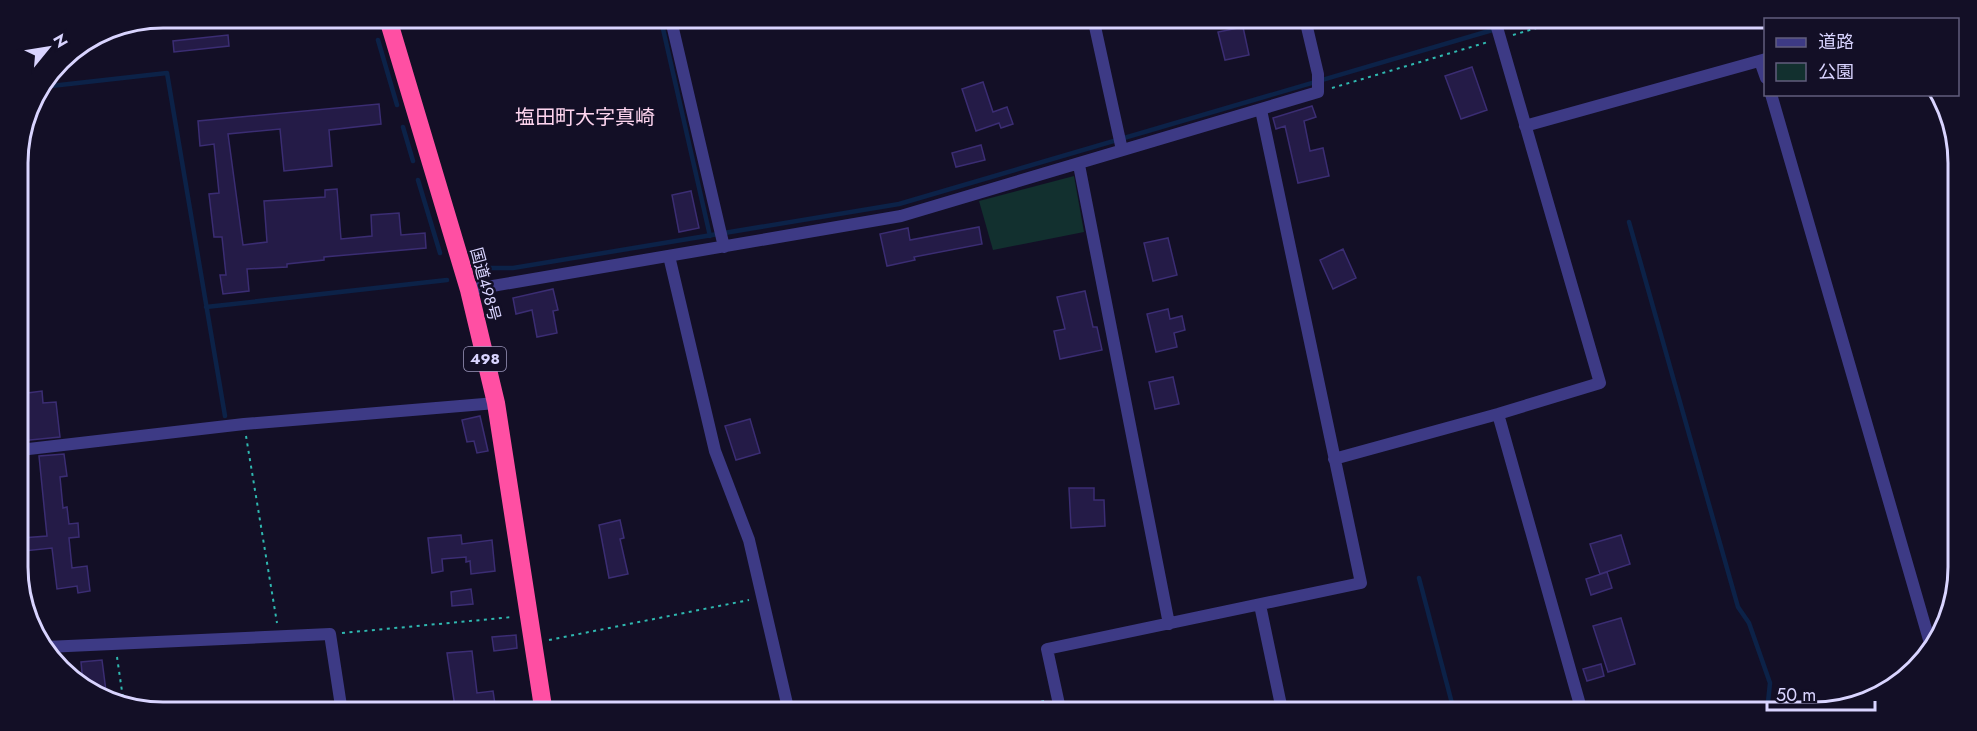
<svg xmlns="http://www.w3.org/2000/svg" width="1977" height="731" viewBox="0 0 1977 731" font-family="Jost,'Noto Sans JP',sans-serif">
<style>
.green{fill:#12302f}
.lines{fill:none;stroke-linecap:round;stroke-linejoin:round}
.stream{stroke:#0c2248;stroke-width:4.5}
.building{fill:#241b47;stroke:#3b2d73;stroke-width:1.5}
.path{stroke:#2fb8b0;stroke-width:2;stroke-dasharray:3 4.5;stroke-linecap:butt}
.street{stroke:#3d3a85;stroke-width:12}
.highway{stroke:#ff4fa3;stroke-width:18}
.labels{text-anchor:middle;stroke-width:5;stroke-linejoin:round;paint-order:stroke}
.shield{fill:#130f26;stroke:#9e99be;stroke-width:1.5}
.shield-label{font-size:15px;font-weight:bold;fill:#d9d4ff}
.street-label{font-size:16px;fill:#d9d4ff;stroke:#130f26}
.quarter-label{font-size:20px;fill:#ffd6f0;stroke:#130f26}
.rim{fill:none;stroke:#d9d4ff;stroke-width:3}
</style>
<rect width="100%" height="100%" fill="#130f26"/>
<path class="green" d="M1074,176L1084,232L993,250L979,201Z"/>
<g class="lines">
<path class="stream" d="M363,19L364,20
M661,20L710,236
M378,40L397,105
M42,87L167,73L225,416
M403,127L413,161
M418,180L440,253
M1629,222L1738,607L1749,623L1770,683L1767,712
M486,268H513L899,204L1513,24
M206,307L447,280
M1419,578L1454,711"/>
</g>
<path class="building" d="M1243,27L1249,55L1225,60L1218,32Z
M228,35L229,46L174,52L173,41Z
M1472,67L1487,110L1461,119L1445,76Z
M983,82L993,112L1007,107L1013,124L1001,128L999,123L976,131L962,89Z
M379,104L381,124L329,130L332,166L284,171L280,129L228,134L243,245L267,242L264,201L325,197V190L337,189L341,239L372,236L371,215L399,213L401,235L425,233L426,248L324,257V260L287,264V267L247,269L249,291L223,294L220,275H226L222,237H214L209,194L219,193L214,144L200,146L198,121Z
M1312,106L1316,117L1304,121L1310,151L1323,148L1329,176L1298,183L1285,126L1276,129L1273,118Z
M981,145L985,160L956,167L952,153Z
M691,191L699,228L679,232L672,195Z
M979,227L982,244L914,257L915,260L887,266L880,234L908,228L910,240Z
M1168,238L1177,275L1153,281L1144,243Z
M1343,249L1356,278L1333,289L1320,260Z
M553,289L558,310L553,311L557,333L537,337L532,310L516,314L513,298Z
M1085,291L1093,327H1097L1102,350L1060,359L1054,331L1065,329L1057,297Z
M1168,309L1170,319L1182,316L1185,330L1174,333L1177,347L1156,352L1147,314Z
M1173,377L1179,404L1155,409L1149,382Z
M42,391L43,403L56,402L60,437L20,441V394Z
M480,416L488,451L477,453L474,441L467,442L462,420Z
M750,419L760,453L736,460L725,426Z
M64,454L67,476L60,477L63,508L67,507L69,524L78,523L79,537L69,538L72,568L87,566L90,591L78,593L77,586L57,589L52,548L24,551L22,538L47,536L39,456Z
M1069,488H1094V500H1104L1105,526L1071,528Z
M620,520L624,538L620,539L628,574L609,578L599,525Z
M461,535L462,544L492,540L495,571L471,574L470,561L466,562V557L442,559L443,571L432,573L428,538Z
M1621,535L1630,564L1600,574L1590,544Z
M1607,572L1612,588L1591,595L1586,579Z
M471,589L473,604L452,606L451,592Z
M1621,618L1635,664L1608,672L1593,626Z
M516,635L517,648L494,651L492,637Z
M472,651L477,693L493,691L495,704L484,707H455L447,653Z
M102,660L107,699L83,683L81,662Z
M1601,664L1604,676L1587,681L1583,669Z"/>
<g class="lines">
<path class="path" d="M1513,35L1550,24
M1332,88L1488,42
M246,436L277,623
M342,633L513,617
M549,640L749,600
M117,657L124,705
M1012,709L1044,701"/>
<path class="street" d="M671,20L724,247
M1094,22L1122,150
M1760,61L1766,78
M1771,94L1930,643
M1525,126L1766,59
M1079,165L1169,624
M669,256L715,451L749,540L788,708
M469,290L901,216L1318,92V74L1306,23
M1498,414L1582,712
M20,450L244,424L496,403
M1334,459L1498,414L1600,383L1496,24
M1260,605L1282,710
M46,647L330,634L341,706
M1060,709L1047,649L1361,583L1261,110"/>
<path class="highway" d="M388,19L469,290L496,403L543,707"/>
</g>
<g class="labels">
<rect class="shield" x="464" y="347" width="42" height="24" rx="4.5"/>
<g class="shield-label">
<text x="485" y="364">498</text>
</g>
<g class="street-label">
<text transform="translate(486 284) rotate(75)" y="6">国道498号</text>
</g>
<g class="quarter-label">
<text x="585" y="124">塩田町大字真崎</text>
</g>
</g>
<path d="M0 0H1977V731H0ZM163 28H1813A135 135 0 0 1 1948 163V567A135 135 0 0 1 1813 702H163A135 135 0 0 1 28 567V163A135 135 0 0 1 163 28Z" fill="#130f26" fill-rule="evenodd"/>
<path class="rim" d="M163 28H1813A135 135 0 0 1 1948 163V567A135 135 0 0 1 1813 702H163A135 135 0 0 1 28 567V163A135 135 0 0 1 163 28Z"/>
<rect x="1764" y="18" width="195" height="78" fill="#130f26" stroke="#625e7d" stroke-width="1.5"/>
<rect x="1776" y="38" width="30" height="9" fill="#3d3a85" stroke="#625e7d" stroke-width="1.5"/>
<text x="1818" y="48" font-size="18" fill="#d9d4ff">道路</text>
<rect x="1776" y="63" width="30" height="18" fill="#12302f" stroke="#625e7d" stroke-width="1.5"/>
<text x="1818" y="78" font-size="18" fill="#d9d4ff">公園</text>
<g transform="translate(48 48) rotate(60)" stroke="#130f26" stroke-width="4.5" paint-order="stroke">
<path d="M0-4.5L10 22L0 15L-10 22Z" fill="#d9d4ff"/>
<text y="-9" font-size="16" font-weight="bold" text-anchor="middle" fill="#d9d4ff">N</text>
</g>
<path d="M1767 701v9h108v-9" fill="none" stroke="#d9d4ff" stroke-width="3"/>
<text x="1776" y="701" font-size="18" fill="#d9d4ff" stroke="#130f26" stroke-width="4.5" paint-order="stroke">50 m</text>
</svg>
